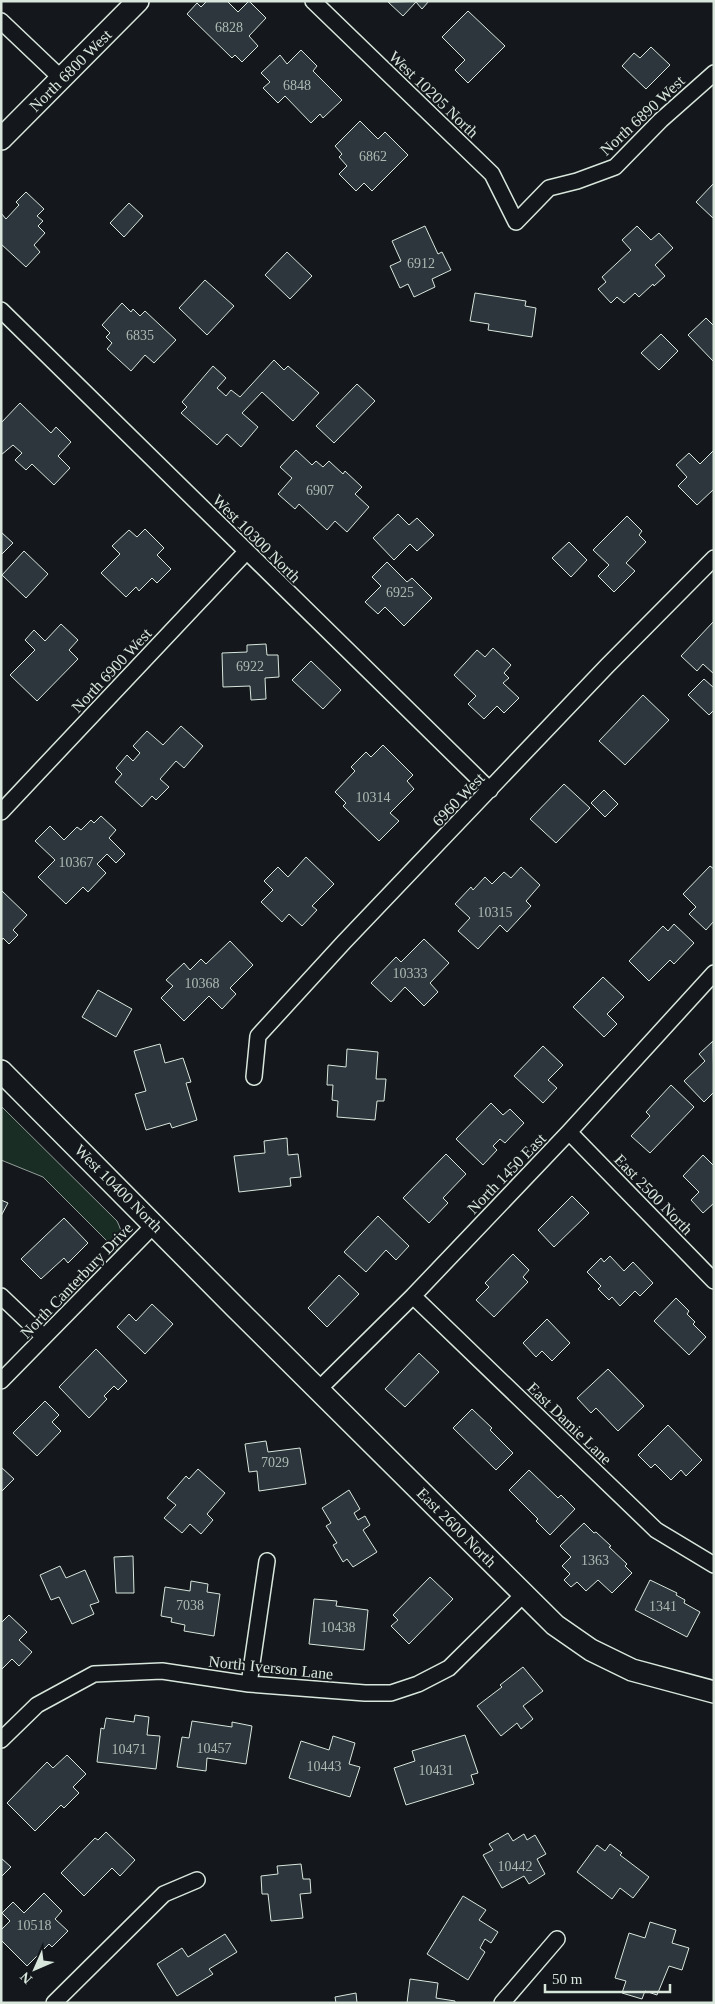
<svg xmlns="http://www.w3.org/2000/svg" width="715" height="2004" viewBox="0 0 715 2004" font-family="'Times New Roman',serif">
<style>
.green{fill:#1a2d24;stroke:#939e99}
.building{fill:#2c363c;stroke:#d8e6dc}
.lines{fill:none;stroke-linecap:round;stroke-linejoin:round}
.street-casing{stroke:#d8e6dc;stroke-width:18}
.secondary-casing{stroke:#d8e6dc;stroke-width:24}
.street{stroke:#14181c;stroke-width:15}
.secondary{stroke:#14181c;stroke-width:21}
.labels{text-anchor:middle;stroke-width:4;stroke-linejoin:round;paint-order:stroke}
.number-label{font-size:14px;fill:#adbab4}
.street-label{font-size:16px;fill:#d8e6dc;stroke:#14181c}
</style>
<rect width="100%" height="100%" fill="#14181c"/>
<path class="green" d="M1,1106L117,1221C123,1233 123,1239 117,1251L43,1177L1,1160Z"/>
<path class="building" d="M207,1H227L238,12L249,1L266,18L249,36L258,46L242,62L235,55L232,58L187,14L197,3L201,7Z
M429,1L422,9L416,2L403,16L388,2Z
M468,11L505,46L468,83L455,70L465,60L442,37Z
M651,47L670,65L646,89L622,66L634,53L640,58Z
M301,50L317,66L313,71L342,100L323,118L320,114L311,123L285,96L278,103L263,88L270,82L261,73L280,55L287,64Z
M360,121L378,139L385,132L408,155L372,191L364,183L356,191L339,174L347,166L339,157L342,154L335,146Z
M714,183V219L696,202Z
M26,192L44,209L37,216L43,221L38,226L45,233L34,245L40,252L26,267L1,244V213L6,219L19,205L16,202Z
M129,203L143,216L124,237L110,223Z
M425,226L438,254L442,252L451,270L432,279L435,287L414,297L408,284L400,288L390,266L401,261L392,241Z
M637,226L651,240L659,233L673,248L655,265L665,276L654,286L653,284L639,297L635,293L624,303L617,297L611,303L598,289L606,282L602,277L631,250L622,240Z
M287,252L312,276L290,299L265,275Z
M205,280L234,306L207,335L179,308Z
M475,293L526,301L525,306L536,308L532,337L488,330L489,324L470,321Z
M122,303L131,312L133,309L140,316L145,311L176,340L154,363L145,355L131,371L107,349L112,343L106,337L110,333L102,325Z
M706,318L714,326V362L688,335Z
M661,334L678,351L659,370L641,353Z
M274,360L284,370L288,366L319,393L293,421L262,392L242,413L258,427L241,447L227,434L217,445L181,413L187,407L182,402L213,366L226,378L217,388L226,396L231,390L240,397Z
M357,384L375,401L334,443L316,426Z
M20,403L51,433L56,427L71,442L58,456L70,468L54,485L32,464L26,470L15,460L22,453L13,445L1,455V423Z
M296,450L312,465L316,461L323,467L329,461L343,474L345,471L362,487L355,494L369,507L347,532L335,521L327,530L299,504L295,509L278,494L292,478L280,467Z
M714,450V489L697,505L678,486L687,477L676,465L689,453L700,464Z
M398,514L409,525L417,518L434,535L417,551L410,544L394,560L373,538Z
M627,516L642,531L639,535L646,542L626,563L635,571L614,592L598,576L609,565L593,550Z
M145,529L164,548L157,555L171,569L157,583L152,578L139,591L136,587L126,597L101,573L120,554L112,546L129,530L137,537Z
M1,532L13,543L1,555Z
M569,542L587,560L571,577L552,558Z
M24,551L48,574L26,598L2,575Z
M387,562L407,582L412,578L432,598L404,626L385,607L378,614L365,602L381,586L372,577Z
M714,621V674L703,664L697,671L681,656Z
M61,624L78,640L69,650L78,659L37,701L10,675L35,650L25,640L34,630L45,641Z
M266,644L267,655H278L279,677L265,678L266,699L251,700L250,686L223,687L222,653L247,652V645Z
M493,648L511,665L504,673L509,678L503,683L519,698L504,713L497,706L484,719L468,704L476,696L454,675L477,650L485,657Z
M311,661L341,690L323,709L292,680Z
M704,679L714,688V710L709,715L688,695Z
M643,695L669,720L625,765L599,741Z
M181,726L203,746L184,768L176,761L160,779L169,787L156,800L152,796L142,807L115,782L122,774L116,768L127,755L133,761L140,753L133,746L147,731L163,745Z
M383,745L413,775L407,781L414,789L390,813L399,821L379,841L343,806L346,803L335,792L355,771L351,767L366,752L371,757Z
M564,784L590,808L556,843L530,819Z
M604,790L618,804L605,817L591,803Z
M101,816L116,830L109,838L125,854L116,863L107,854L97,864L106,873L88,892L83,887L66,904L38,877L55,860L35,841L50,826L64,840L77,827L81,830L91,820L94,823Z
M306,857L334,884L312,906L317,910L302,926L289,914L282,922L261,902L273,890L264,881L278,867L288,877Z
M710,866L714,869V921L706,930L689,914L696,907L683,894Z
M521,867L540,885L526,901L531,906L507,932L500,925L478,949L458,931L470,918L455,904L471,887L473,890L485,877L492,884L504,872L511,878Z
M1,890L27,915L13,930L18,935L9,944L3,938L1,941Z
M674,924L694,943L674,964L670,960L649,981L629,961L663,926L668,931Z
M424,939L449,963L430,983L438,992L424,1006L405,987L391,1002L371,983L396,957L401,962Z
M230,941L253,965L230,988L236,994L222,1009L209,996L184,1021L161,998L173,986L166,980L184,963L190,970L201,959L206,964Z
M603,977L624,997L607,1014L617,1024L604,1037L573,1007Z
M98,990L132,1009L116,1037L82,1017Z
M713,1041L714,1092L704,1102L684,1081L705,1061L699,1054Z
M160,1044L165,1063L183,1058L191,1082L186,1083L197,1120L172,1128L170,1123L146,1130L135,1094L146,1091L134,1051Z
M543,1046L563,1065L548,1080L557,1088L543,1103L514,1076Z
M347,1049L378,1052L376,1079H386L384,1101H377L375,1120L337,1117L338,1101L332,1100L333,1085H327L328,1065L346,1067Z
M671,1085L694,1107L650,1153L631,1136L650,1116L646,1112Z
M491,1103L503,1115L510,1109L524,1123L505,1143L500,1139L493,1146L497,1150L483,1165L456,1139Z
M287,1138L288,1155L298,1154L301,1177L290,1178L291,1186L239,1192L234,1156L265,1153L264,1141Z
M446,1154L466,1174L443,1198L448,1203L429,1223L403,1198Z
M703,1155L714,1166V1203L703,1213L691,1200L699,1192L683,1176Z
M572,1196L589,1213L554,1247L538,1230Z
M1,1200L8,1203L1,1216Z
M378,1216L409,1246L396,1260L386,1250L366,1272L344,1252Z
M64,1218L88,1243L68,1263L64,1258L41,1279L21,1259Z
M513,1254L529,1270L523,1277L528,1282L494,1317L476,1300L489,1287L485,1283Z
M610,1256L624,1271L633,1262L653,1283L640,1296L635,1291L620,1306L612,1297L609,1300L598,1289L601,1286L587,1272L601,1258L604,1262Z
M339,1275L359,1294L327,1327L308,1308Z
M676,1298L689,1311L687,1314L695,1322L693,1324L706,1337L689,1355L654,1321Z
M152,1304L173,1324L145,1354L117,1327L129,1314L136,1321Z
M547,1319L570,1343L552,1361L542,1351L536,1357L523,1343Z
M96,1349L127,1381L118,1390L114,1386L104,1396L107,1399L89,1418L59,1387Z
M419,1353L439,1372L405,1407L385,1389Z
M608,1369L644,1406L618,1431L596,1408L591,1413L577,1398Z
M45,1401L59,1415L52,1422L61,1431L37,1456L13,1433Z
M472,1409L492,1428L490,1430L513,1453L496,1470L453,1428Z
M668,1425L702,1460L686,1476L681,1470L671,1480L655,1464L651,1468L638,1455Z
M266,1441L268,1452L300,1448L306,1484L259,1491L257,1471L249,1472L245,1444Z
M1,1467L14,1479L1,1492Z
M198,1469L225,1493L207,1514L213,1520L201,1534L190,1524L182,1533L164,1518L176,1505L167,1498L186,1476L189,1479Z
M529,1470L558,1498L561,1495L575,1509L550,1535L536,1521L538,1519L509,1490Z
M349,1490L360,1509L354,1513L358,1520L365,1516L370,1525L363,1530L377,1552L353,1567L347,1559L343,1562L333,1545L337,1543L326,1526L331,1523L322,1508Z
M584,1523L594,1533L596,1532L611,1546L609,1547L627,1564L625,1566L632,1573L612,1593L598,1580L586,1591L577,1582L571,1587L564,1580L570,1574L562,1566L571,1557L560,1546Z
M133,1556L134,1593H116L114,1557Z
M60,1566L66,1578L85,1570L99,1602L90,1605L94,1614L72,1624L59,1597L51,1600L40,1575Z
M430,1577L453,1599L409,1644L391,1626L398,1620L393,1615Z
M650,1580L677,1593L676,1595L685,1600L684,1603L700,1612L687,1637L635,1610Z
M191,1581L208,1584L207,1592L220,1594L214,1636L184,1631L185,1625L171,1622L172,1618L161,1616L165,1587L190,1591Z
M314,1599L337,1601L336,1606L368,1610L364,1650L309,1644Z
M9,1615L27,1632L19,1640L32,1652L19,1666L12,1659L1,1670V1623Z
M523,1667L543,1691L523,1706L533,1719L521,1729L517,1723L501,1736L477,1706L502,1687L500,1685Z
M135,1715L149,1717L147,1735L160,1736L156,1769L97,1762L101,1728L104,1729L106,1718L134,1722Z
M192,1721L232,1727V1722L252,1726L246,1764L207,1758L206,1771L177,1767L182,1737L189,1738Z
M465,1735L478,1773L471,1775L474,1784L406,1805L394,1768L415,1761L412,1751Z
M333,1736L355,1743L349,1764L360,1767L350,1797L289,1778L301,1741L329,1750Z
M67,1755L86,1774L73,1787L79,1793L64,1808L61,1805L35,1831L7,1803L47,1762L53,1768Z
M106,1832L135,1860L120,1876L112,1868L84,1896L61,1873L95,1838L98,1840Z
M508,1833L513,1841L524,1834L527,1840L535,1835L546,1854L537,1859L545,1874L529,1884L524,1876L502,1888L483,1855L493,1850L489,1844Z
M610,1844L622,1853L620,1855L649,1877L633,1898L620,1888L612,1899L577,1872L597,1845L605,1851Z
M1,1858L11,1867L1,1877Z
M301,1864L303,1879H310L311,1893L300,1894L303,1918L271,1921L268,1894H262L261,1876L278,1874L277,1866Z
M44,1893L62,1911L55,1919L68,1931L52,1947L49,1944L27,1966L1,1940V1930L10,1921L2,1913L13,1902L24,1913Z
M463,1896L486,1910L479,1920L498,1932L491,1943L485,1939L480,1948L485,1952L468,1980L427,1954Z
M650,1922L676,1930L672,1943L689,1948L682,1970L669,1966L657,1995L645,1991L642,1999L622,1993L626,1981L615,1978L629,1933L645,1938Z
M225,1934L237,1952L209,1969L213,1974L177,1996L157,1964L182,1948L188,1957Z
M410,1979L438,1983L436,1998L455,2001V2003H407Z
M356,1993L357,2003H336L335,1997Z"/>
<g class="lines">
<defs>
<path id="street" d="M313,1L492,174L516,222L549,188L577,181L615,167L661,120L714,73
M1,21L61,78
M1,310L490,790
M1,812L246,552
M254,1077L258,1036L344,942L607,666L714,558
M569,1132L714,1281
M1,1296L44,1337
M413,1296L656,1530L714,1565
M1,1381L155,1224
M318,1390L413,1296L569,1132L714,973
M249,1684L267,1561
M1,1740L37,1705L94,1674L162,1671L249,1684L365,1693H391L418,1684L449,1668L524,1594
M54,2003L164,1894L197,1880
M502,2003L557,1939"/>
<path id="secondary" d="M1,139L138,1
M1,1071L235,1307L555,1625L591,1650L632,1670L714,1692"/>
</defs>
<use href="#street" class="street-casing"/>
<use href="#secondary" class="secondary-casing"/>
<use href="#street" class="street"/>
<use href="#secondary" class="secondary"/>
</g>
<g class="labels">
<g class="number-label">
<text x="229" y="32">6828</text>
<text x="297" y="90">6848</text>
<text x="373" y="161">6862</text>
<text x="421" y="268">6912</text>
<text x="140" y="340">6835</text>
<text x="320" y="495">6907</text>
<text x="400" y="597">6925</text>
<text x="250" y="671">6922</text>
<text x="373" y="802">10314</text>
<text x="76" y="867">10367</text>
<text x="495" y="917">10315</text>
<text x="410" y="978">10333</text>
<text x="202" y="988">10368</text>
<text x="275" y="1467">7029</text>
<text x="595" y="1565">1363</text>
<text x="190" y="1610">7038</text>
<text x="663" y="1611">1341</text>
<text x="338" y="1632">10438</text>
<text x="214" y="1753">10457</text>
<text x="129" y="1754">10471</text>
<text x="324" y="1771">10443</text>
<text x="436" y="1775">10431</text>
<text x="515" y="1871">10442</text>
<text x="34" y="1930">10518</text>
</g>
<g class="street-label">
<text transform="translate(70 70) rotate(-45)" y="6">North 6800 West</text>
<text transform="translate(434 94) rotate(44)" y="6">West 10205 North</text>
<text transform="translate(642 115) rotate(-43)" y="6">North 6890 West</text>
<text transform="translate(257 538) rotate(45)" y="6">West 10300 North</text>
<text transform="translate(111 670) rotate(-47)" y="6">North 6900 West</text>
<text transform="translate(458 799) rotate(-46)" y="6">6960 West</text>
<text transform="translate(506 1173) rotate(-46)" y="6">North 1450 East</text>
<text transform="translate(119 1188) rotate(45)" y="6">West 10400 North</text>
<text transform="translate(654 1194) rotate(46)" y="6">East 2500 North</text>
<text transform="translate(76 1280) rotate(-46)" y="6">North Canterbury Drive</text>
<text transform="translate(570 1423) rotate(44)" y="6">East Damie Lane</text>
<text transform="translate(457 1527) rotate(45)" y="6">East 2600 North</text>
<text transform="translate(271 1667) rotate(6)" y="6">North Iverson Lane</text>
</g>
</g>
<rect width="715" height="2004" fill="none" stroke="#d8e6dc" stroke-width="5"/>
<g transform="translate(35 1969) rotate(225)" stroke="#14181c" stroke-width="4" paint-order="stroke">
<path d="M0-4L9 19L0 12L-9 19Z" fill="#d8e6dc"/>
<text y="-8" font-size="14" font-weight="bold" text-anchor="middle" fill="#d8e6dc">N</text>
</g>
<path d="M545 1984v8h125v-8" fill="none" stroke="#d8e6dc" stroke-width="2.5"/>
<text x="552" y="1984" font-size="15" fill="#d8e6dc" stroke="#14181c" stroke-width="4" paint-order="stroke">50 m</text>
</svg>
